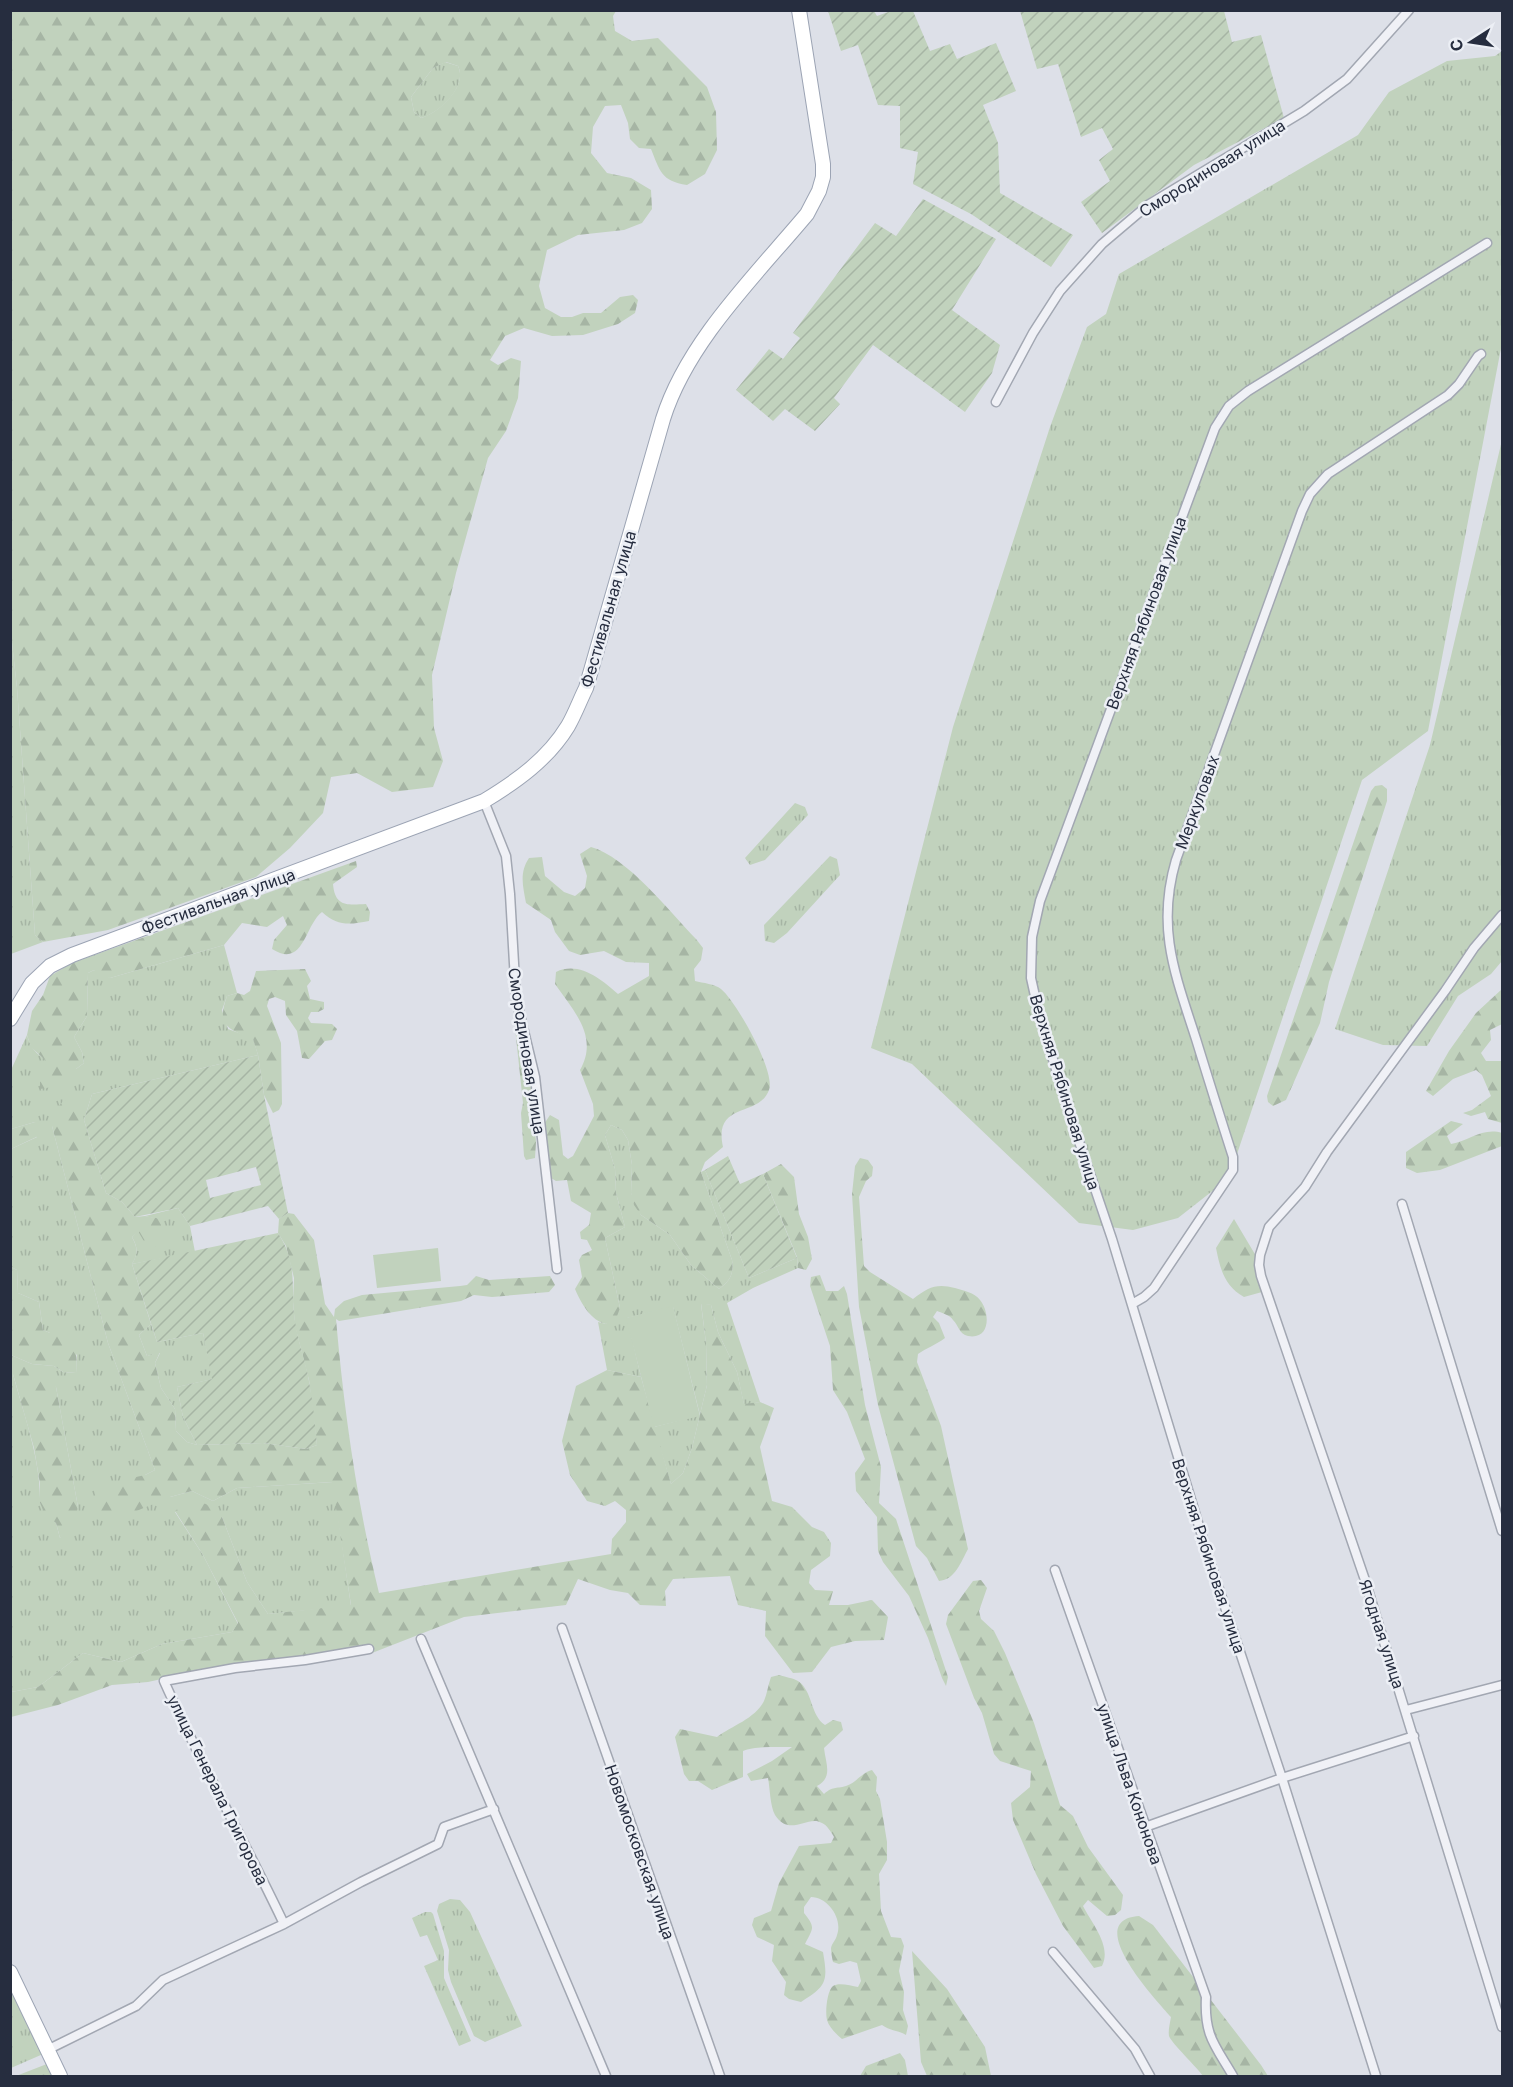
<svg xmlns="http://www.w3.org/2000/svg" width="1513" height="2087" viewBox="0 0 1513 2087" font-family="Inter,sans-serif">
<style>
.grass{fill:url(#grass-tufts);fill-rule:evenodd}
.forest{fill:url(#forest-firs);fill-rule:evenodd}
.garden{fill:url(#garden-furrows);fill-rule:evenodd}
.pitch{fill:#c1d2bd}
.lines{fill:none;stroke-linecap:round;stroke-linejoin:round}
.minor-casing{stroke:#a2a7b2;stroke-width:11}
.primary-casing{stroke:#9ca4b4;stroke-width:16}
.minor{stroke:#f0f1f6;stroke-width:8}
.primary{stroke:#fff;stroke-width:14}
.labels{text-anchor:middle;stroke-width:5;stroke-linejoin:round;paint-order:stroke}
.street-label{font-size:16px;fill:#262d3f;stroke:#eceff5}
</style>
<defs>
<pattern id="grass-tufts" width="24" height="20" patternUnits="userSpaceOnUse" patternTransform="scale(1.5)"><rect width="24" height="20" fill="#c1d2bd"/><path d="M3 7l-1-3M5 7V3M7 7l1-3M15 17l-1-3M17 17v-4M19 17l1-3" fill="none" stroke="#a6b5a4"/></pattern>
<pattern id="forest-firs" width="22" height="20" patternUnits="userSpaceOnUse" patternTransform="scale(1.5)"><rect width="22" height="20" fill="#c1d2bd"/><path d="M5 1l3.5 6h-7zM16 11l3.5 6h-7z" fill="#a6b5a4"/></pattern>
<pattern id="garden-furrows" width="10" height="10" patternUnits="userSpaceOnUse" patternTransform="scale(1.5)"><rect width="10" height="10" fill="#c1d2bd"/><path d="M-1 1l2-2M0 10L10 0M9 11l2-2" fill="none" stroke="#a6b5a4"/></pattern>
</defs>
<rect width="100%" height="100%" fill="#dde0e8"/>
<path class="grass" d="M1502,51V343L1428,731L1362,780L1229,1178L1178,1218L1133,1230L1079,1223L912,1064L871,1048L953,727L1050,427L1087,327L1106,314L1119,274L1358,135L1389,92L1447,61L1495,56Z
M445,62L458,66C468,86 440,113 421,118L414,112L411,97L433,68Z
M1502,440V961L1491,974L1458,996L1427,1046L1383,1045L1335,1029L1430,745Z
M10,624L17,688L35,935L43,942L11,954Z
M795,803L805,807L808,815L765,860L750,865L745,858Z
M830,856L837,859L840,875L787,933L774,943L765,941L764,925Z
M224,945L237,993L227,996L222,1010L228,1029L253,1038L258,1055L92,1094L84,1120L52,1126L108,1343L155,1470L145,1475L170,1497L192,1491L213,1501L237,1488L333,1482L351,1606L268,1614L247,1582L222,1517L175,1512L203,1555L238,1624L232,1632L162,1644L121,1662L83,1653L38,1687L11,1692V1355L32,1364L54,1366L63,1372L76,1373L77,1355L50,1333L43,1330L39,1302L18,1293L17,1270L11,1267V1149L37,1137L35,1122L11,1129V1070L27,1035C34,1061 53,1062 76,1069L84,1063L82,1052L74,1037L87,1016L88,973L94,970L110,978ZM13,1374L56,1387L78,1507L60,1538L56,1523L40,1503C41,1459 24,1416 13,1374Z
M611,1125L622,1130L628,1140L632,1165L631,1193L641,1215L670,1235L691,1265L719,1289C730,1281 734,1274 732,1260L701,1172L705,1170L749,1278L797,1258L798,1268L753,1288L727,1303L760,1402L744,1405L737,1372L718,1332L711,1305L701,1304L706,1343L707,1385L692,1448L683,1473L671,1484L654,1427L700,1415L673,1307L627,1318L641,1377L607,1370L598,1322L606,1324L620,1308L605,1238L625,1227L616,1193L615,1169L605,1135Z
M178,1208L190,1226L195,1252L132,1264C138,1253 138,1248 132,1237L137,1231L161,1220L145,1216Z
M151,1324L157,1342L203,1333L213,1379L177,1387L183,1417L197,1445L187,1442L176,1431L175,1409L161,1388L155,1363L160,1353L147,1356L139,1335Z
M450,1899L460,1900L470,1912L522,2026L485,2042L474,2036L451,1982L448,1970L449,1950L437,1911L439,1904Z
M425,1912H431L433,1914L444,1951V1978L471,2041L459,2046L424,1966L438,1960L427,1935L420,1937L412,1918Z
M10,1970L50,2051L11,2068H10Z
M52,2062L59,2076H16Z"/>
<path class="forest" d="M10,11H616L613,16L615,31L632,41L658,38L707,87L716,112L717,150L705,174L687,185C661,181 660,171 651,149L639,148L630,139L628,123L621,105L605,106L593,127L591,153L607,173L631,178L651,190L652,209L642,223L624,230L578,235L547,250L539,286L545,308L561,317H572L583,313H601L620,297L633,295L638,300L635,313L618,324L583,335L552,336L524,328L505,336L490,360L498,365L511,358L521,361L518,398L506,431L488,458L456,573L432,675L434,728L443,761L433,787L392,792L357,773L331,777L323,813L290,848L256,877L108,930L43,942L35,935L17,688L10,624ZM446,62L458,66C468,86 439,113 421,118L414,112L411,97L433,68Z
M1382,785L1387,789V801L1329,982L1320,1023L1286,1100L1273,1106L1268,1102L1267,1096L1371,791L1375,786Z
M591,847C627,857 669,911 696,939L703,948L701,960L694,969L695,981C703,983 715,984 721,989C736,1001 776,1072 769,1090C759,1118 713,1101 723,1147L705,1162L701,1172L732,1260C734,1274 730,1281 719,1289L691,1265L670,1235L641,1215L634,1205L631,1193L632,1165L628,1140L622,1130L611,1125L605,1135L615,1169L616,1193L625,1227L605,1238L620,1308L616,1319L606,1324C591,1321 581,1303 575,1289L582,1277L579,1260L582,1255L592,1250L587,1240L581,1239L580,1232L589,1225L591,1213L571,1201L567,1180L556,1181L551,1178L544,1124L550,1115L559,1120L563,1155L568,1159L573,1156L594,1116L593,1104L580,1070C599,1037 574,1011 555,984L556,972C579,961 601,979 618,994L649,976V963L626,962L604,951L580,955L569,951L555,932L551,920L526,903C523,886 519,873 529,858L542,857L545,876L564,892L575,896L585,888L587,876L580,854Z
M356,861L357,867L333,884C335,907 347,905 366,904L370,912L369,921C349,925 337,926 322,912C304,926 304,969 272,949L274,940L287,925L283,916L267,927L242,923L224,945L110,978L101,977L94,970L88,973L87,1016L74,1037L82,1052L84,1063L76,1069L70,1084L40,1089V1070L45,1060L31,1047L27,1035L32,1011L43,995L50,976L72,963Z
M305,969L311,981L307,986L310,999L324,1002V1009L318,1012H311L308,1018L311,1023L332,1024L337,1029L332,1040L325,1041L309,1059L302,1058L297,1031L286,1015L285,1001L275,997L269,999L267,1006L281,1043L282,1104L279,1110L273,1113L264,1095L258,1055L253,1039C228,1029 216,1026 227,996L237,993L244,995L250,991L256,971Z
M1502,989V1024L1490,1030L1491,1040L1481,1053L1486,1061H1502V1123L1488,1119L1485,1112L1471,1116L1463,1113L1472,1110L1491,1096L1482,1075L1476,1070L1453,1079L1433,1096L1426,1091L1449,1051L1476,1013Z
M516,1017L526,1072L530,1078L536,1142L535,1158L526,1160L524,1156L521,1113L523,1103L514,1018Z
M64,1100L81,1102L84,1120L106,1193L122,1202L135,1217L145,1216L161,1219L162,1243L149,1250L138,1231L132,1237C138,1248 138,1254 132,1264L151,1324L139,1335L147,1356L160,1352L155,1363L161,1388L175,1409L176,1431L187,1442L197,1445L263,1443L306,1449L317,1445L309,1380L295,1326L293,1301L294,1278L286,1246L278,1233L279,1219L288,1213L294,1214L314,1240L325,1304L334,1317L335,1309L344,1301L362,1295L460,1286L467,1285L476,1276L489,1280L550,1276L555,1285L549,1292L492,1297L474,1295L461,1301L339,1321L336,1319C344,1411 357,1503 379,1593L611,1554L612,1539L626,1522V1510L615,1501L605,1506L587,1501L570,1475L562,1441L576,1386L607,1370L641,1377L671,1484L683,1473L692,1448L707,1385L706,1343L701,1303L711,1305L718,1332L737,1372L744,1404L760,1402L774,1408L760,1447L772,1501L792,1507L812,1527L824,1532L831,1543L830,1556L811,1570L809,1583L815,1590L833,1591L829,1605H848L872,1600L888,1617L884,1640L855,1641L831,1647L812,1672L793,1673L765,1636L766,1611L738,1605L730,1576L673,1579L665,1591L666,1606L640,1605L628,1593L610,1590L578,1579L566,1605L464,1617L372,1653L338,1658L229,1664L148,1682L112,1685L58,1705L11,1717V1692L38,1687L83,1653L121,1662L162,1644L232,1632L238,1623L203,1555L175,1511L189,1500L206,1504L222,1517L247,1582L268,1614L351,1605L332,1482L237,1488L213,1501L192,1491L170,1497L134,1512L98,1520L93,1504L96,1486L145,1475L155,1470L108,1343L52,1126L54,1112Z
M1451,1121L1463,1124L1447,1136L1451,1144C1469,1141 1483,1127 1502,1133V1146L1440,1170L1417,1173L1406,1168V1152Z
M35,1122L47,1132L11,1149V1129Z
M860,1158L868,1160L873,1167L872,1176L866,1181L859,1197L864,1266L870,1272L913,1299C928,1287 937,1283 955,1288C964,1291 974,1292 980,1300C990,1312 991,1340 968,1336C959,1334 959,1326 953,1320C950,1315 942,1313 937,1311L933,1317L939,1323L945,1338C936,1345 926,1348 918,1354L917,1362L941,1426L968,1549C961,1562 955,1580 939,1581L927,1558L916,1546L878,1405L859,1307L852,1194L855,1166Z
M781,1164L794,1177L799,1214L808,1237L812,1259L806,1270L798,1268L797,1257L763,1174Z
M1234,1219L1259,1261L1262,1292L1244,1297C1224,1286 1220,1268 1216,1248Z
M11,1267L17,1270L18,1293L39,1302L43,1330L50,1333L58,1328C76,1339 78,1352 76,1373L63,1372L54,1366L32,1364L11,1355Z
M820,1275L826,1291H838L844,1286L847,1294L865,1405L881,1467L879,1503L896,1519L948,1677L946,1686L942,1678L928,1638L909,1596L883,1562L878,1551L877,1517L856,1491L855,1473L865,1459L847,1412L833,1390L830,1346L810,1286L811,1277Z
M15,1366C37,1368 44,1369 56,1387L78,1507L74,1521L60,1538L56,1523L45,1514L40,1503V1484L34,1448L13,1374Z
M981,1580L987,1588L979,1611L981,1619L994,1631L1005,1653L1034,1723L1060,1805L1073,1816L1088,1847L1123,1895L1121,1910L1115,1915L1107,1916L1088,1900L1083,1906C1092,1924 1112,1946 1102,1966L1094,1968L1063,1926L1036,1874L1013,1820L1011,1803L1030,1787L1031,1771L1000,1761L994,1754L982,1713L974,1698L946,1624L948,1615L973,1581Z
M779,1675C785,1677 793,1678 798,1681C813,1691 810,1715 825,1725L833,1720L841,1722L843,1730L824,1748C826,1765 833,1777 817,1786L824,1794C833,1786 835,1789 846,1786C856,1783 861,1773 872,1770L877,1777L876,1791L880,1799L887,1842V1860L879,1874L881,1911L891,1937L901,1938L904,1946L899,1971L904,1992L903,2010L908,2026L906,2035C898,2030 890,2031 882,2025L842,2039C836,2034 829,2027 827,2020C825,2012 827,1991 833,1986C839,1982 851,1986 858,1987L861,1981L857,1963L850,1961L839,1964L833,1962C832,1958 831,1952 831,1948C832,1943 836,1940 837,1935C843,1919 828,1897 811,1897L804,1907V1913C816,1928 813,1928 805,1944L823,1952C828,1981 827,1986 801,2002L789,1999L784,1995L786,1982L772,1961L774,1945L757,1937L752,1925L754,1918L771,1911L779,1883L799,1846L831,1843L834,1837C831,1832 827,1825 822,1823C808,1814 790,1838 775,1815C770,1806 770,1788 768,1778L751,1781L747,1774L772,1761L792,1747C778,1747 754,1746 743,1751V1777L712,1790L698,1781H689L684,1774L675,1737L680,1729L717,1737C731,1726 755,1719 764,1701C767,1694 768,1685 771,1677Z
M1139,1916L1153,1925L1261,2065L1268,2076H1203C1196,2066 1172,2044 1169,2036C1168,2030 1170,2023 1171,2017C1156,2000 1081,1920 1139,1916Z
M912,1951L947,1989L985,2047L991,2076H927L921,2062Z
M900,2053L905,2060L908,2076H860L866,2066Z"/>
<path class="garden" d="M828,11H874L877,16L891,11H913L930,51L950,44L957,59L996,43L1016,91L983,105L998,143L1000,193L1073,235L1051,267L971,214L913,184L918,152L900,148V106L878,105L858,45L841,51Z
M1020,11H1224L1232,42L1261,35L1284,118L1194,165L1102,233L1081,202L1110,181L1099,160L1113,149L1102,128L1081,137L1058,64L1037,69Z
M923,199L996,239L952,310L1000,345L992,373L965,412L873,345L834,398L840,404L815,431L785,409L773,421L736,390L769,349L783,359L800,338L793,333L875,223L896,236Z
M258,1055L264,1095L288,1213L279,1219L268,1206L190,1226L178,1208L135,1217L122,1202L106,1193L84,1120L92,1094ZM256,1167L261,1185L210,1198L206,1180Z
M728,1156L740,1184L763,1174L797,1258L749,1278L705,1170Z
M278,1233C300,1266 289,1292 296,1327C299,1345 306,1363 309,1381C313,1402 315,1424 317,1445L306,1449L263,1443L197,1445L183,1417L177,1387L212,1379L203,1333L157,1342L132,1264Z"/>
<path class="pitch" d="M438,1248L441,1281L377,1288L373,1255Z
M673,1306L700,1416L654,1427L626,1318Z"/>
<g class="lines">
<defs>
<path id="minor" d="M996,402L1033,333L1060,291L1102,244L1148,205L1304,111L1347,79L1409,10
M484,801L506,856L510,894L516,998L535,1077L557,1269
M1502,915L1474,948L1445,991L1327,1152L1305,1187L1269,1227L1260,1255L1259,1265L1261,1276L1365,1580L1502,2027
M1402,1204L1502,1531
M1132,1304L1144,1297L1154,1288L1233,1170V1157C1220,1117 1208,1078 1196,1039C1175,974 1156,928 1176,860L1302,511L1310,494L1328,474L1448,395L1459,384L1478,356L1481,354
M1055,1570L1206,1997C1204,2036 1215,2045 1233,2076
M562,1628L720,2076
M421,1639L606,2076
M1406,1710L1502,1685
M1145,1827L1282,1778L1414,1736
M284,1924L361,1882L438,1844L444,1827L494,1809
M1053,1952L1135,2049L1150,2076
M47,2050L136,2006L163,1980L284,1924C245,1842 201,1764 164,1681L235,1668L305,1660L369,1649
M1376,2076L1282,1778L1209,1559L1112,1239L1071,1118L1039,1014L1031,978L1032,937L1040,901L1215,428L1229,406L1248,391L1487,243"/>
<path id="primary" d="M10,1019L32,983L50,966L72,955L484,801C517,781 548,759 568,726C575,714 580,700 586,688L663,419C687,342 756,275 807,214L819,191L823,177V164L799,10
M10,1972L60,2076"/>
</defs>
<use href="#minor" class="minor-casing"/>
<use href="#primary" class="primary-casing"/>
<use href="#minor" class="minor"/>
<use href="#primary" class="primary"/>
</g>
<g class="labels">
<g class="street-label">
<text transform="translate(1212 168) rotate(-32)" y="6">Смородиновая улица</text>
<text transform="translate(608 609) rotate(-74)" y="6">Фестивальная улица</text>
<text transform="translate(1146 613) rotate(-70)" y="6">Верхняя Рябиновая улица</text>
<text transform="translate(1197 802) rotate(-70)" y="6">Меркуловых</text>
<text transform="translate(218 901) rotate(-20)" y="6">Фестивальная улица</text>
<text transform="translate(527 1051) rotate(81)" y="6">Смородиновая улица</text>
<text transform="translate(1065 1092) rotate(73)" y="6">Верхняя Рябиновая улица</text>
<text transform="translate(1209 1556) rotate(72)" y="6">Верхняя Рябиновая улица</text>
<text transform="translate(1382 1634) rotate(72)" y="6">Ягодная улица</text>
<text transform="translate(1130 1784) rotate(71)" y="6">улица Льва Кононова</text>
<text transform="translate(218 1790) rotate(64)" y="6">улица Генерала Григорова</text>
<text transform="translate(640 1852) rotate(71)" y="6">Новомосковская улица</text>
</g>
</g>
<rect width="1513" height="2087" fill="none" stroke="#262d3f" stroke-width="24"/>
<g transform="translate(1471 42) rotate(258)" stroke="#eceff5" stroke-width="4.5" paint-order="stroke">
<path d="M0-4.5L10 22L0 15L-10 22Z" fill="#262d3f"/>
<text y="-9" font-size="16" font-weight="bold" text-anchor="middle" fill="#262d3f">С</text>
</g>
</svg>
